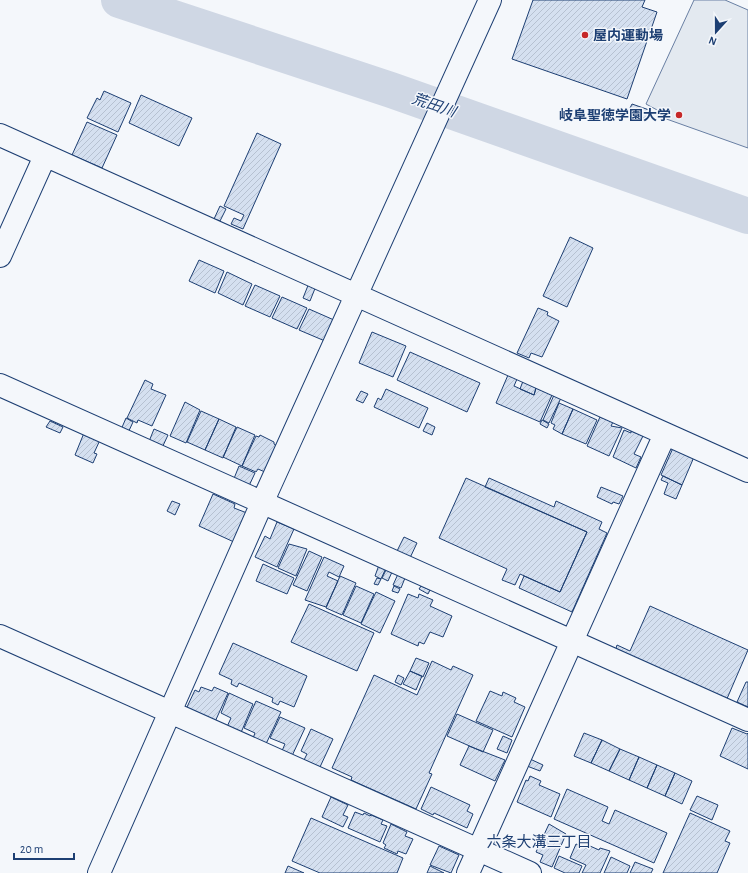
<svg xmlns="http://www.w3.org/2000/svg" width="748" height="873" viewBox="0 0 748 873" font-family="'Alegreya Sans','Noto Sans JP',sans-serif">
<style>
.grass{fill:#e3e9f0;stroke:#687fa3}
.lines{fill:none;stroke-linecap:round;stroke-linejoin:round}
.river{stroke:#cfd7e4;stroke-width:36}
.building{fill:url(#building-hatch);stroke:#1d3f73}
.minor-casing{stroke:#1d3f73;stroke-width:24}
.minor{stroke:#f4f7fb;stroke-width:22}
.poi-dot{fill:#c62828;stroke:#f4f7fb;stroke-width:1.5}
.labels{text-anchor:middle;stroke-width:3;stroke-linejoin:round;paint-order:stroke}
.poi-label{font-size:14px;font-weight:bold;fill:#1d3f73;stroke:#f4f7fb;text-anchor:start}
.water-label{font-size:15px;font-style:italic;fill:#1d3f73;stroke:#f4f7fb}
.neighbourhood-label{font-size:15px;fill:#1d3f73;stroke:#f4f7fb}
</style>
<defs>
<pattern id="building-hatch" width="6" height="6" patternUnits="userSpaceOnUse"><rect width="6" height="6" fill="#d5e0f0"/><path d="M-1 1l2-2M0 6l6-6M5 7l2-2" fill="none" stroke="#b6c1d1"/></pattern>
</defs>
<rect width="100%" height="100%" fill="#f4f7fb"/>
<path class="grass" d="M694,0H725L748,10V148L658,116L659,111L646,104Z"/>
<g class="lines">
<path class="river" d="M119,0L391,90L748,216"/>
</g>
<path class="building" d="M533,0H645L642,7L657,12L627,99L512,59Z
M104,91L131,103L118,132L87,118L97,98L100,100Z
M141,95L192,118L179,146L129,123Z
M632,104L652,111L648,120L628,112Z
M87,122L117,135L102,168L72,155Z
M257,133L281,144L243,229L231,224L234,218L241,221L244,215L224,206Z
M220,206L226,209L220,221L214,219Z
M570,237L593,248L567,307L543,296Z
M199,260L224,271L215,293L189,281Z
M227,272L252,284L243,305L218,293Z
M309,283L316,286L310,301L303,298Z
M255,285L280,296L270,317L245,306Z
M282,297L307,308L297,329L272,318Z
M538,308L548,312L547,315L559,321L542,357L531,353L529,358L517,353Z
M309,309L334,320L325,341L299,330Z
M372,332L406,346L393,377L359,363Z
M410,352L480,383L467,412L397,380Z
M508,375L517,379L514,386L534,395L536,388L552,395L540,422L496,403Z
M145,380L153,384L151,389L166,395L152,426L138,420L137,423L127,418Z
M523,381L536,388L534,395L520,389Z
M386,389L428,408L419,428L374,407L378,398L381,400Z
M361,391L368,394L363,403L356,400Z
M554,395L561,398L549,423L543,420Z
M185,402L200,410L186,443L170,436Z
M559,403L573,409L562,434L553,429L555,425L551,423Z
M573,409L597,420L586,444L562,434Z
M201,411L219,419L205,450L187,442Z
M600,417L613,422L611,426L622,428L609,456L587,446Z
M126,418L133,422L127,435L120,432Z
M219,419L236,427L223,458L205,450Z
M542,420L549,424L547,428L540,424Z
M50,421L63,427L60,433L46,427Z
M427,423L435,427L432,435L423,431Z
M237,427L255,435L242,466L223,457Z
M154,429L168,435L161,450L148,444Z
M624,430L631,433V431L643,436L634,454L641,457L636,468L613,457Z
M84,433L100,440L94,453L97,454L93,463L75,455Z
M260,435L274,442V444L277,446L265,472L258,469L256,472L242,466L256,436L259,437Z
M673,448L694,457L682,485L661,475Z
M239,466L255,473L248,488L233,481Z
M663,476L682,485L676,499L664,494L668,483L661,480Z
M466,478L587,532L560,592L520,574L515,585L502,580L507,569L439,538Z
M489,478L554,507L556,501L602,522L599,529L607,533L572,612L519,588L524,576L560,592L587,532L485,487Z
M601,487L623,496L619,504L613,502L612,504L597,497Z
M213,494L235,504L234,508L247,513L234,542L199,526Z
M172,501L180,504L175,515L167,511Z
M277,522L294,529L277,567L255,557L265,536L270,539Z
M404,537L417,543L409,560L396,553Z
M289,544L307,549L296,576L278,568Z
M309,551L322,557L307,591L293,585Z
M324,557L344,566L339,577L329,572L327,576L338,581L326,607L305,600Z
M263,564L294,578L287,594L256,581Z
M379,565L386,568L381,579L375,576Z
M386,570L392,572L388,581L382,578Z
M398,574L405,578L401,588L393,585Z
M340,576L356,583L342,615L326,608Z
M377,578L381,579L378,585L374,584Z
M356,586L374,594L361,623L343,615Z
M394,586L400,589L398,593L392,591Z
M421,586L430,590L428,594L419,589Z
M376,592L395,601L380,633L361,624Z
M408,594L418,598L419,594L433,600L430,606L452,616L443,637L430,632L424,644L419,642L418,646L391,634Z
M309,604L374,633L357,671L291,642Z
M650,606L748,650L726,701L615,652L617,645L630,651Z
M233,643L307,676L294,707L280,701L278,705L272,702L273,698L239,683L237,687L231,684L232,680L219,674Z
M416,658L429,663L423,677L410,671Z
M432,661L451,670L453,666L473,675L429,773L432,774L416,809L351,780L352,777L332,768L374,675L417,695Z
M410,671L422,676L416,690L403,684Z
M398,675L404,678L401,685L395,682Z
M746,682H748V707L737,702Z
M201,687L212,691L214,687L228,693L214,724L190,713L187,707L195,690L199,692Z
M490,691L502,696L503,692L516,698L514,702L525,707L512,737L476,721Z
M229,693L253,704L240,735L226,729L231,718L221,713Z
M256,701L281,712L266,744L253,738L255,733L244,728Z
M457,714L493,730L483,752L447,736Z
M280,717L305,728L291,758L281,753L285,744L270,738Z
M732,728L747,734L748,733V769L720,756Z
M311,729L333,739L320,767L304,760L307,754L301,751Z
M584,733L602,740L591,763L574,756Z
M503,736L512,740L507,753L497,749Z
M602,740L620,749L609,771L591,763Z
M469,746L505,760L495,781L460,765Z
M620,749L639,757L629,780L609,771Z
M639,757L657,765L647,788L629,780Z
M530,759L543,765L540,771L527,766Z
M657,765L675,773L665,796L647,788Z
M675,773L692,781L682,804L665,796Z
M530,776L541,781L539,785L560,794L551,817L517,802L526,780L528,781Z
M431,787L470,805L467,811L473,814L467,828L434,813L433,815L421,809Z
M567,789L608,807L602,821L609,824L615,810L667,833L654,863L554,819Z
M697,796L718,805L712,820L690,810Z
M331,797L348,805L343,815L348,817L343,827L322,817Z
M355,812L363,815L364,813L370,816L371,815L383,820L381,824L387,826L380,842L348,828Z
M690,813L730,831L725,841L730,843L717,873H663Z
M311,818L403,858L397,873H320L292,861Z
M391,824L407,832L405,836L413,839L406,854L398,851L397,854L384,848L386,845L383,843Z
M549,824L566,834L552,867L540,862L543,855L536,852Z
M576,844L588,849L590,846L599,850L600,848L610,851L600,873H582L586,865L570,858Z
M439,846L459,855L451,873L430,865Z
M559,856L582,866L579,873H565L554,868Z
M611,857L630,866L627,873H604Z
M635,862L653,869L651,873H630Z
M288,866L304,873H285Z
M430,866L444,873H427Z"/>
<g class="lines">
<defs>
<path id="minor" d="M0,135L748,471
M0,256L45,156
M0,385L748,720
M0,636L530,873
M99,873L262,503L490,0
M468,873L665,434"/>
</defs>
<use href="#minor" class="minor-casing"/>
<use href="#minor" class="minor"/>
</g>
<g class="poi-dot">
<circle cx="585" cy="35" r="4"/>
<circle cx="679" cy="115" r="4"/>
</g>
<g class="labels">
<g class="poi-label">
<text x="593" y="40">屋内運動場</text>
<text x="671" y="120" text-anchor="end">岐阜聖徳学園大学</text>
</g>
<g class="water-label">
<text transform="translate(434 105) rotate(19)" y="5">荒田川</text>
</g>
<g class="neighbourhood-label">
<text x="539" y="847">六条大溝三丁目</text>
</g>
</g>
<g transform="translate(716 32) rotate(201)" stroke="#f4f7fb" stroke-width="3" paint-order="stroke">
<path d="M0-3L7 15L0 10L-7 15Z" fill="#1d3f73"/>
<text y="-6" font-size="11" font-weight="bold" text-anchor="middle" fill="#1d3f73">N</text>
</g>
<path d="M14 853v6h60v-6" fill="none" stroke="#1d3f73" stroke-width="2"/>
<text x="20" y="853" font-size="12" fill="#1d3f73" stroke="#f4f7fb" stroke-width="3" paint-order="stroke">20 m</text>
</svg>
